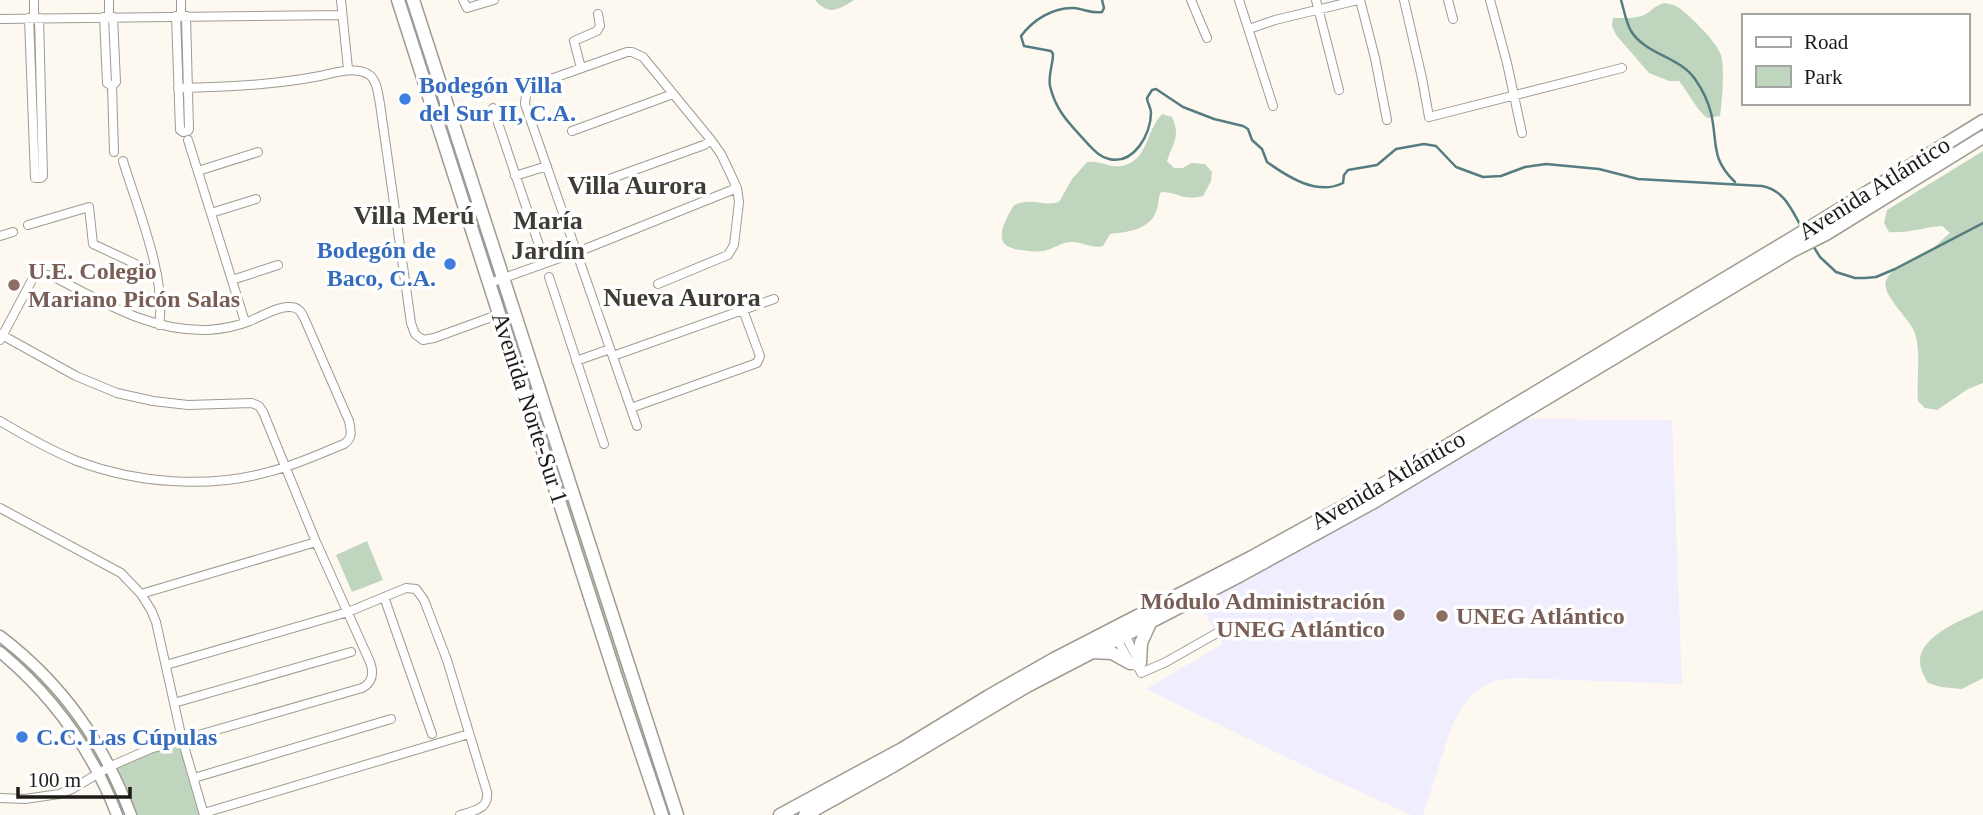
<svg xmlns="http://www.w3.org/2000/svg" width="1983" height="815" viewBox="0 0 1983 815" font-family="Georgia,serif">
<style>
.education{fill:#f0edff}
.green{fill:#bfd5bd}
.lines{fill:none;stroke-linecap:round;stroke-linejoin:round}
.stream{stroke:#557c81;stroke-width:2.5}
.minor-casing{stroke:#9f9b93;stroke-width:10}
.tertiary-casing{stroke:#9f9b93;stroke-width:13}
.secondary-casing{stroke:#9f9b93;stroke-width:15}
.minor{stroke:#fff;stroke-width:8}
.tertiary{stroke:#fff;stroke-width:10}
.secondary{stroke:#fff;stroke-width:12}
.shop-dot{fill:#3f7fe0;stroke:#fff;stroke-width:2.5}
.education-dot{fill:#8d6e63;stroke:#fff;stroke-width:2.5}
.labels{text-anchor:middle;stroke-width:7;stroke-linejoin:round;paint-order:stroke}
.shop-label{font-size:24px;font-weight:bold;fill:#366cbe;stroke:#fff;text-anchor:start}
.street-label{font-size:24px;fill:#1c1b17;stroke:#fff}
.education-label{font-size:24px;font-weight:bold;fill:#785e54;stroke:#fff;text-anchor:start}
.neighbourhood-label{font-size:26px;font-weight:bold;fill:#3f3c35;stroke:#fff}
</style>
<rect width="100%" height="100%" fill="#fdf9f0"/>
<path class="education" d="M1513,419L1672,420L1682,684L1518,678L1497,680L1484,686L1471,696L1459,712L1451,728L1423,815H1411L1319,773L1146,689L1223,644L1195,598Z"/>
<path class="green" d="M398,0H413L677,815H662Z
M815,0H854C838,10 829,16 815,0Z
M1665,3C1668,4 1672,4 1676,6C1687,12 1717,42 1721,55C1725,70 1722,100 1720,116L1707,118C1695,108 1689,93 1679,81H1669L1649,73L1616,35L1612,26L1613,18C1623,18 1635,19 1644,15C1652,11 1655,5 1665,3Z
M1162,114L1172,117C1181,137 1173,143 1167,161L1174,168H1183L1191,163L1205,164L1212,172L1211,181L1203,196C1181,201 1179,192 1161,192C1158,198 1159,203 1157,209C1151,230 1128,232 1110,234L1103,246C1091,249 1082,241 1070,242C1060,243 1053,249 1044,251C1037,252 1028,251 1021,250C990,247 1003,224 1014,205C1035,197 1040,207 1059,202L1072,179L1087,162C1100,160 1110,168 1121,166C1148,162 1146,130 1162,114Z
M1983,151V383L1968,389L1937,410L1925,408L1918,401C1916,378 1922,352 1914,331C1909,318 1881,294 1886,281C1893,264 1917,259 1930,251C1937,246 1943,238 1950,233L1942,226C1924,227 1907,234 1889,232L1884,223L1887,210Z
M367,541L383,580L352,592L336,555Z
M1983,610V678L1962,689L1941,687L1928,683C1926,679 1922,673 1921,668C1912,638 1963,620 1983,610Z
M0,637L34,665L111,766L182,739L204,815H131L111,766L99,773L76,735L0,652Z"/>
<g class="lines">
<path class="stream" d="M1102,0L1104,8L1102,12C1092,14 1084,9 1074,8C1053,7 1033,20 1021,36L1024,46L1051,51L1053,54C1053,65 1048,74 1050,86C1056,112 1071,125 1088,144C1094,150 1100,157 1109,159C1134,165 1151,134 1151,113C1151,107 1147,103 1147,98L1152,90L1156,89L1183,107L1214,119L1243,126L1248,129L1252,140L1262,149L1267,162C1288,177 1317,196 1343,183L1344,175L1348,170L1377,165L1396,149L1424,144L1436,146L1456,167L1483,177L1501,176L1525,167L1546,164L1599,169L1638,179L1762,186C1784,190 1791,209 1801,226
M1621,0C1624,10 1626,22 1631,31C1646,55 1679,56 1695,79C1702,89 1708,101 1711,113C1718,143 1710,158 1735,182
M1812,244L1820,257L1836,272L1855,278H1865L1876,277L1895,269L1983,223"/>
<defs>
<path id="minor" d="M34,0V18
M109,0V17
M181,0V16
M341,0L348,69
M463,0L467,8L494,0
M1191,0L1207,38
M1239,0L1273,106
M1316,0L1339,90
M1360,0L1375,58L1387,120
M1404,0L1422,78L1429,117L1622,68
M1448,0L1453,19
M1490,0L1507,63L1522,133
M176,16L180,130L183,132L188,131L189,129L186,16
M104,17L107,83L112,86L114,152
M29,18L35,178H41L43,176L39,18
M0,19L341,15
M1249,29L1275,20L1358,0
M581,68L574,41L597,31L600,26L598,14
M112,86L116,82L113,17
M178,88C226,87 273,85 320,76C335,73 352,66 368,74C377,79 378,94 380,104L411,323L415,334L423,340L434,338L500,314
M493,108L545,263
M572,131L673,94
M188,140L245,322
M123,161C137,207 167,278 159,325
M198,171L258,152
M515,176L547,166
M590,186L704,145L711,140
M211,213L256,199
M28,225L89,207L93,244L157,274
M0,236L13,232
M549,277L604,444
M232,280L278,265
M490,283L585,249L737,188
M0,334L76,376L117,393L153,401L188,405L252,403L259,406L263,412L316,542L370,662C374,673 373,682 362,688L150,749L111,766L72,789L59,794L25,799L0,798
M0,340L32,280C38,273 45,273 54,277C103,302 151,332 208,330C223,329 237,326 250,321C262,316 278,306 290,307C299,307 302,313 305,320L349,421C351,431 353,438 344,444C319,454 294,466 268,472C207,489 136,483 77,461C50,450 25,436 0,421
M613,356L774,299
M576,361L610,349
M631,408L757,363L760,356L743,310
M637,426L525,104L526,95L534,85L627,52H632L643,57L711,140L721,154L731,175L737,188L739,202L734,245L728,255L658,284
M0,508L121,573L141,594L151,610L156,622L182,739L204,815
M141,594L316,542
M384,597L432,734
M1124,633L1139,662
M1115,635L1130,663L1139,668L1141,673L1166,662L1217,633
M166,665L348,612L406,588L416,589L424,600L447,660L487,792C489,809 474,811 460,815
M174,703L351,652
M194,778L391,719
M204,813L469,734"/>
<path id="tertiary" d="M0,636C63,684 103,742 131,815
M0,652C53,696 92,750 117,815"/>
<path id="secondary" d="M398,0L620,690L662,815
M413,0L677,815
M1091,652L1112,653L1130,663
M1140,663L1141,643L1150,623
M780,815L902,749L989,696L1054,659L1252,557L1375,489L1819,222L1983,121
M805,815L891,767L1027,686L1239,576L1372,503L1792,251L1826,234L1983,137"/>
</defs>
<use href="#minor" class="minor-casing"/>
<use href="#tertiary" class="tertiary-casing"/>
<use href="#secondary" class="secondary-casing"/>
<use href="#minor" class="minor"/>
<use href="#tertiary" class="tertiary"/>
<use href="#secondary" class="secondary"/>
</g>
<g class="shop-dot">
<circle cx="405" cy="99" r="7"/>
<circle cx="450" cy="264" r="7"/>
<circle cx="22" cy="737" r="7"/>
</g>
<g class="education-dot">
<circle cx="14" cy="285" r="7"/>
<circle cx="1399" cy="615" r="7"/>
<circle cx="1442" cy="616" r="7"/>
</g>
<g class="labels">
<g class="shop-label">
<text x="419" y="93">Bodegón Villa<tspan x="419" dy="28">del Sur II, C.A.</tspan></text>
<text x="436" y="258" text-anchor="end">Bodegón de<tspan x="436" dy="28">Baco, C.A.</tspan></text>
<text x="36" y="745">C.C. Las Cúpulas</text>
</g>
<g class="street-label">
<text transform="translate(1874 188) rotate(-32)" y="8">Avenida Atlántico</text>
<text transform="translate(530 408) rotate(72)" y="8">Avenida Norte-Sur 1</text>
<text transform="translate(1388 480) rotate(-30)" y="8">Avenida Atlántico</text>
</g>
<g class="education-label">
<text x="28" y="279">U.E. Colegio<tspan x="28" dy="28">Mariano Picón Salas</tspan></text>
<text x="1385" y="609" text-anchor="end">Módulo Administración<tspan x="1385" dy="28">UNEG Atlántico</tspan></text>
<text x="1456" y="624">UNEG Atlántico</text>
</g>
<g class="neighbourhood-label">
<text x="637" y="194">Villa Aurora</text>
<text x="414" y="224">Villa Merú</text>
<text x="548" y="229">María<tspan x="548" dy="30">Jardín</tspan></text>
<text x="682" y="306">Nueva Aurora</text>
</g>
</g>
<rect x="1742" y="14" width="228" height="91" fill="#ffffff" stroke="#a4a4a2" stroke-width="2"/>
<rect x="1756" y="37" width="35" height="10" fill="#ffffff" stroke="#a4a4a2" stroke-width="2"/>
<text x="1804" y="49" font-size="21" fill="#1c1b17">Road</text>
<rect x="1756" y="66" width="35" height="21" fill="#bfd5bd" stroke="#a4a4a2" stroke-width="2"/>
<text x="1804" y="84" font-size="21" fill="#1c1b17">Park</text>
<path d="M18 787v10h112v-10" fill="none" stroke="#1c1b17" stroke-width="3.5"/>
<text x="28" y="787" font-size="21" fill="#1c1b17" stroke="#ffffff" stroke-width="5" paint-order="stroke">100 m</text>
</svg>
